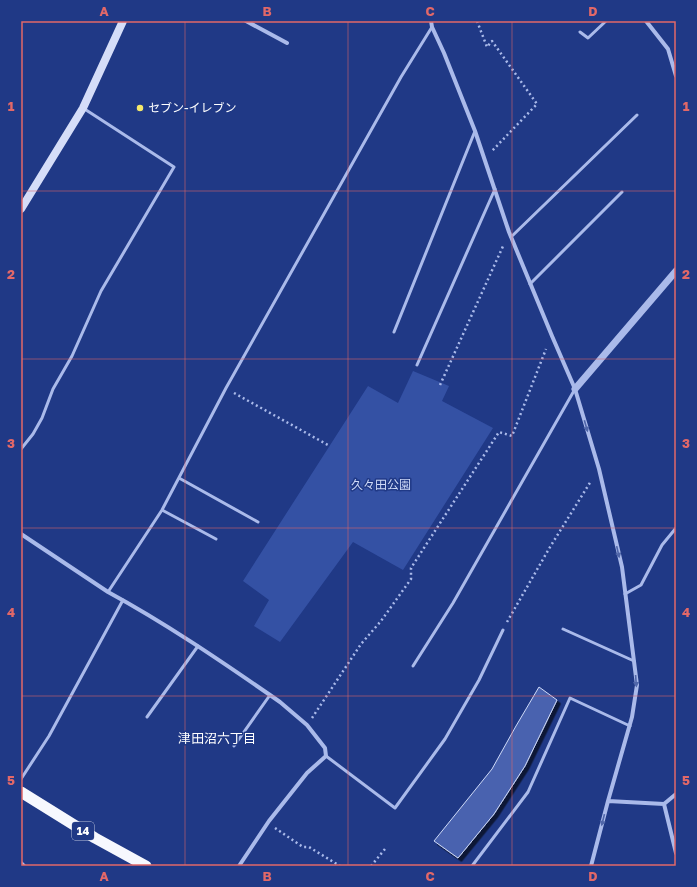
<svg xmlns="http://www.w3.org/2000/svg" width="697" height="887" viewBox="0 0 697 887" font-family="'Golos Text','Noto Sans JP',sans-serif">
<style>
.green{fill:#3451a4}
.building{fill:#4962af;stroke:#ced9f7;filter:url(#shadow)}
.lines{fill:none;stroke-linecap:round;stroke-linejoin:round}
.path{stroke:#aabaea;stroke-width:2.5;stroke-dasharray:2 3;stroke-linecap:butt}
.service{stroke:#aabaea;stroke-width:3}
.minor{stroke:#aabaea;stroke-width:4}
.tertiary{stroke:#aabaea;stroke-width:7}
.secondary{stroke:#d5ddf8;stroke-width:8}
.trunk{stroke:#f6f8fe;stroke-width:11}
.oneway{fill:#5066a9}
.grid{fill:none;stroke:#e26868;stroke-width:1;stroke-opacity:0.55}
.poi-dot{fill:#f7ea6a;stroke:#203986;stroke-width:1.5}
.labels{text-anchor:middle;stroke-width:3;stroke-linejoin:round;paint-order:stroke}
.shield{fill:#203986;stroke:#bcc4db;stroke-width:1}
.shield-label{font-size:11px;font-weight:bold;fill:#fff}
.poi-label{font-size:12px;fill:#fff;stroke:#203986;text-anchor:start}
.park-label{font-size:12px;fill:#ced9f7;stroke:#203986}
.neighbourhood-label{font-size:13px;fill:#fff;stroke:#203986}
.neatline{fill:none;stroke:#e26868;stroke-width:1.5}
.grid-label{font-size:13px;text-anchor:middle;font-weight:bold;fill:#e26868}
</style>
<defs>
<filter id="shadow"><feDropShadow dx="3.5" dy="3.5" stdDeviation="0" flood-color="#0009"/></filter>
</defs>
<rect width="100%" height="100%" fill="#203986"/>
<path class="green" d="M413,371L449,386L442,401L493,428L403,570L353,542L280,642L254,626L269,600L243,581L368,386L398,403Z"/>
<path class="building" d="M539,687L557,700L525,766L494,814L458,858L434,841L492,769L516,726Z"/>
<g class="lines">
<path class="path" d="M477,21L487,47L492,41L537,104L491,152
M440,385L504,244
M234,393L328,445
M507,622L550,547L591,481
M312,718L361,644L381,621L411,579V568L499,432L512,436L546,349
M275,828L303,847H309L340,866
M371,866L385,849"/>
<path class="service" d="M580,32L588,38L606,21
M511,237L637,115
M530,284L622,192
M394,332L475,131
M417,365L495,189
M21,449L33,434L42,418L53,389L72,356L101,291L174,167L83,108
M179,478L258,522
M162,510L216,539
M108,592L162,510L226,388L401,77L432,27
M625,594L641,585L662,545L676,528
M563,629L634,661
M413,666L453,603L575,389
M147,717L198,646
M234,746L270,695
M326,756L395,808L445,739L479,680L503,630
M21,779L49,736L123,600
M472,866L528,792L570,698L630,726"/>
<path class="minor" d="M246,21L287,43
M431,21L432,27L444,53L475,131L509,232L552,336L575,389L599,469L622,567L637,685L632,717L608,801L591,866
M646,21L668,49L676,76
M21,534L108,592C165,623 218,659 270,695L280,702L307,725L325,748L326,756L307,773L269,821L239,866
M608,801L664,804L676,794
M664,804L676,853
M21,863L24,866"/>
<path class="tertiary" d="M575,389L676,271"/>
<path class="secondary" d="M21,209L83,108L123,21"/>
<path class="trunk" d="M21,792L95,838L146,866"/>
</g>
<defs><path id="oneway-solid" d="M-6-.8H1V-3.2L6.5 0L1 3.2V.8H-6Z"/></defs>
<g class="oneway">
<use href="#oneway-solid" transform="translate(586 426) rotate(74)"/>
<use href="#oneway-solid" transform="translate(618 552) rotate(77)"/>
<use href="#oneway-solid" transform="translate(636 681) rotate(86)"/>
<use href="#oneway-solid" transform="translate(603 820) rotate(104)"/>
</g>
<path class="grid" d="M185,21V866M348,21V866M512,21V866M21,191H676M21,359H676M21,528H676M21,696H676"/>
<circle class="poi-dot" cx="140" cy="108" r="4"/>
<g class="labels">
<rect class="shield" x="72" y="822" width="22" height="18" rx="3"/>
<g class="shield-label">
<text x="83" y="835">14</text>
</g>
<g class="poi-label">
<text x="148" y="112">セブン-イレブン</text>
</g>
<g class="park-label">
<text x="381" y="489">久々田公園</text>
</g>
<g class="neighbourhood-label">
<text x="217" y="743">津田沼六丁目</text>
</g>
</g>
<rect width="697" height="887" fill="none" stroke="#203986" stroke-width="44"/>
<rect x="22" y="22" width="653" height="843" class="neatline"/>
<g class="grid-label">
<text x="104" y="16">A</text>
<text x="267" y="16">B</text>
<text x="430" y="16">C</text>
<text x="593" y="16">D</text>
<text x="11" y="111">1</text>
<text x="686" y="111">1</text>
<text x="11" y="279">2</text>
<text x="686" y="279">2</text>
<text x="11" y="448">3</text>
<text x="686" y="448">3</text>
<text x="11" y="617">4</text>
<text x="686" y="617">4</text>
<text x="11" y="785">5</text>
<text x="686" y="785">5</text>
<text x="104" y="881">A</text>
<text x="267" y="881">B</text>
<text x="430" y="881">C</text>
<text x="593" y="881">D</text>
</g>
</svg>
